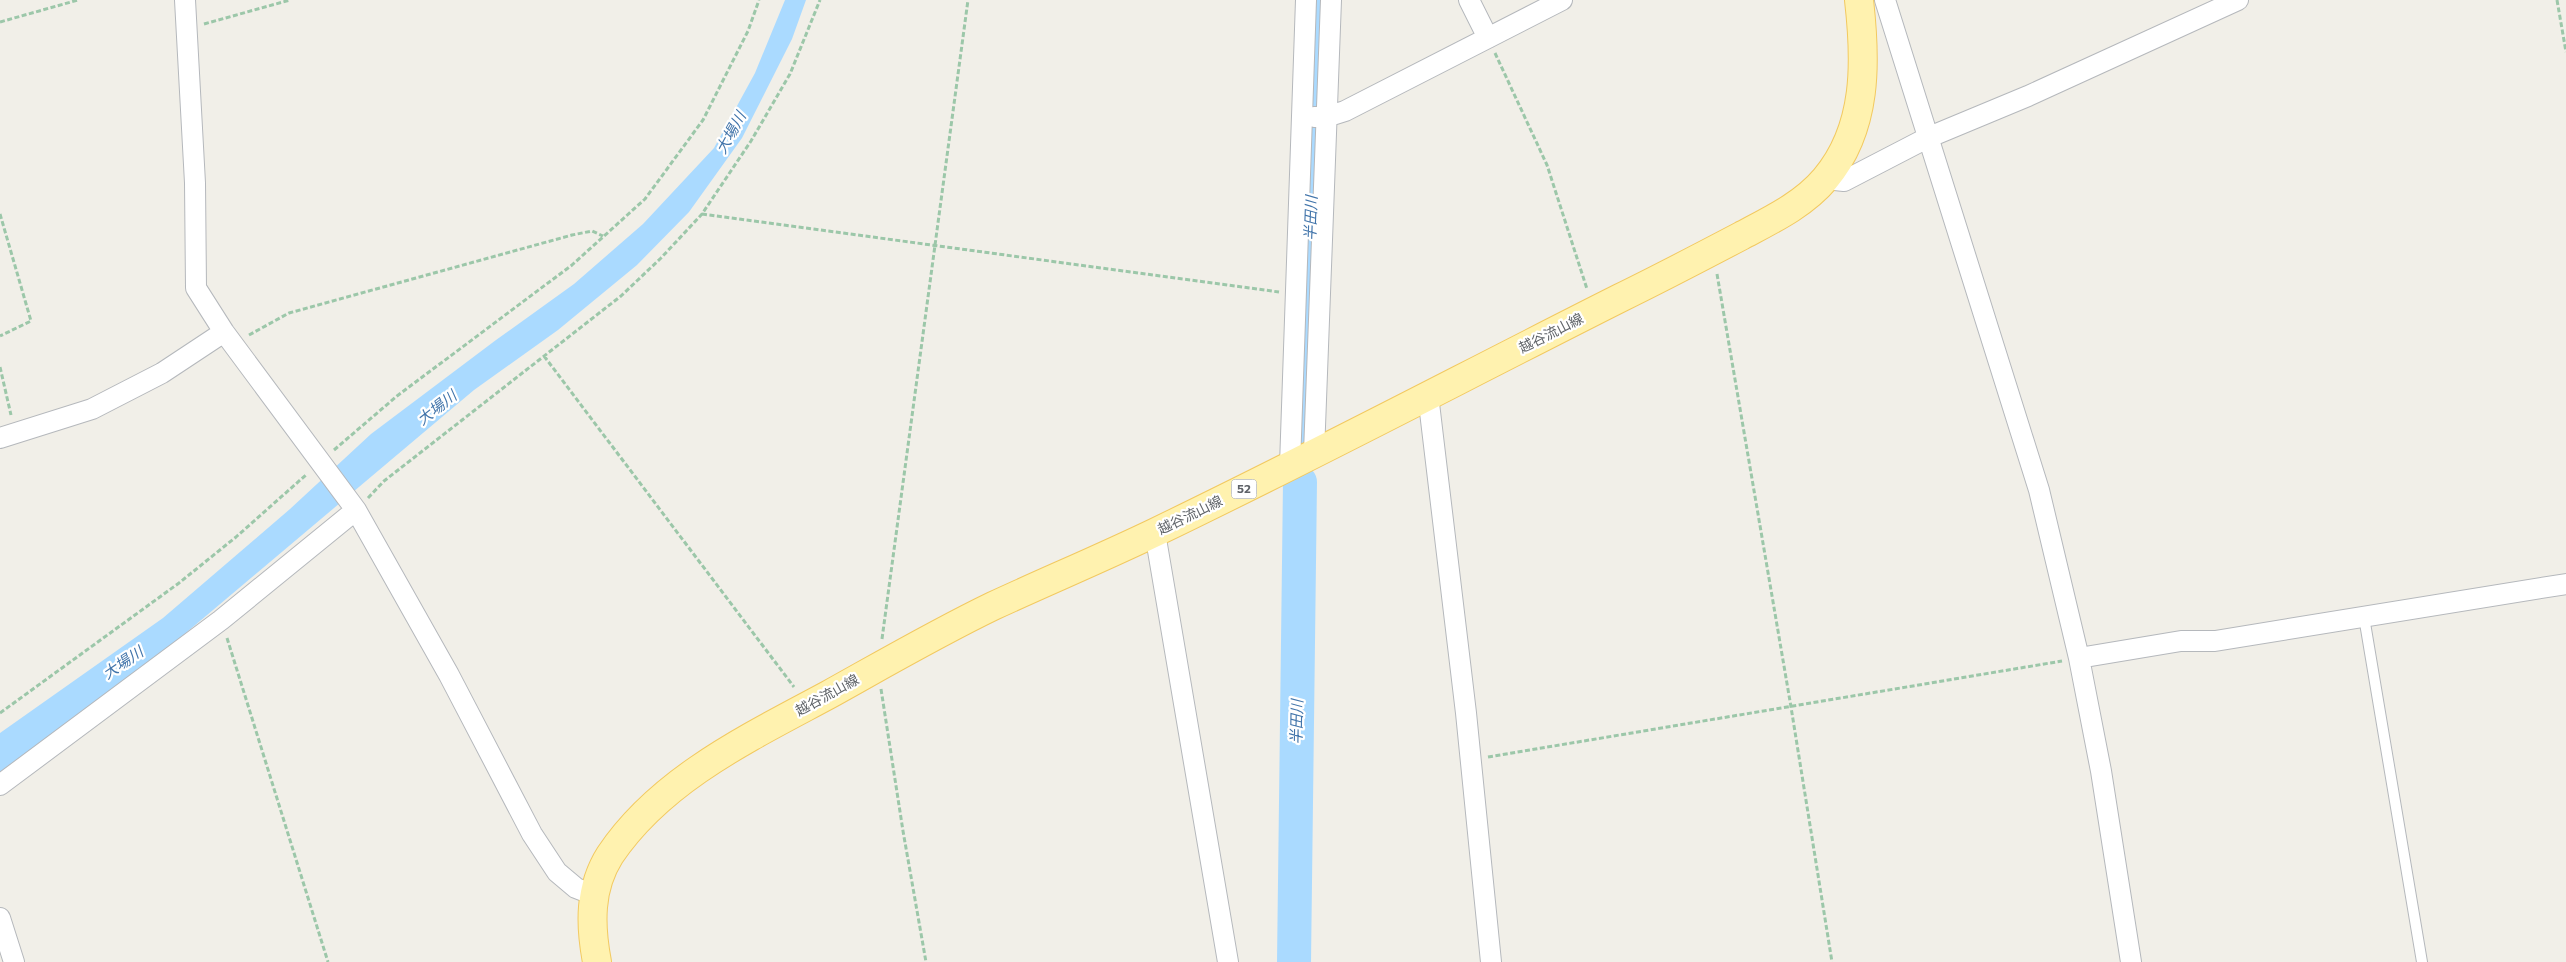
<svg xmlns="http://www.w3.org/2000/svg" width="2566" height="962" viewBox="0 0 2566 962" font-family="Commissioner,'Noto Sans JP',sans-serif">
<style>
.water{fill:#aadaff}
.lines{fill:none;stroke-linecap:round;stroke-linejoin:round}
.river{stroke:#aadaff;stroke-width:34}
.lane-casing{stroke:#b5b8bc;stroke-width:12}
.street-casing{stroke:#b5b8bc;stroke-width:22}
.primary-casing{stroke:#f2c960;stroke-width:30}
.path{stroke:#9cc7a9;stroke-width:3;stroke-dasharray:5 2.5;stroke-linecap:butt}
.lane{stroke:#fff;stroke-width:10}
.street{stroke:#fff;stroke-width:20}
.primary{stroke:#fff2af;stroke-width:28}
.labels{text-anchor:middle;stroke-width:4.5;stroke-linejoin:round;paint-order:stroke}
.shield{fill:#fff;stroke:#8f9295;stroke-width:1}
.shield-label{font-size:12px;font-weight:bold;fill:#5f6368}
.street-label{font-size:14px;fill:#5f6368;stroke:#fff}
.water-label{font-size:15px;font-style:italic;fill:#4174aa;stroke:#fff}
</style>
<rect width="100%" height="100%" fill="#f1efe8"/>
<path class="water" d="M785,0H806L792,39L742,138L689,212L637,265L558,330L474,390L98,707L0,773V733L163,618L290,509L371,434L496,340L574,284L643,224L714,148L755,73Z"/>
<g class="lines">
<path class="river" d="M1302,436L1319,0
M1294,962L1300,482"/>
<defs>
<path id="lane" d="M2364,617L2422,962"/>
<path id="street" d="M185,0L195,183L196,288L224,332L356,510L449,675L532,834L557,872L576,888L594,895
M1469,0L1488,38
M1885,0L2039,490L2079,658L2101,771L2131,962
M1314,117H1326L1345,111L1562,0
M1826,179L1844,181L1927,138L2028,96L2238,0
M1428,395L1466,713L1491,962
M0,438L92,409L162,373L224,332
M1314,453L1331,0
M1290,465L1306,0
M1155,533L1228,962
M2079,658L2181,641H2215L2566,584
M0,785L221,620L356,510
M0,918L14,962"/>
<path id="primary" d="M597,962C590,925 589,888 610,855C661,779 750,737 828,695C882,665 937,633 993,606C1047,581 1102,558 1156,532C1312,457 1465,376 1620,298C1661,278 1701,257 1741,236C1771,220 1803,205 1825,179C1868,128 1866,61 1859,0"/>
</defs>
<use href="#lane" class="lane-casing"/>
<use href="#street" class="street-casing"/>
<use href="#primary" class="primary-casing"/>
<path class="path" d="M2557,0L2566,52
M0,22L78,0
M204,24L290,0
M1495,53L1547,165L1587,289
M0,214L31,321L0,336
M702,214L1279,292
M1717,274L1791,707L1832,962
M249,335L289,313L572,235L592,231L603,236
M544,356L794,687
M0,367L11,415
M334,450L397,396L572,265L645,199L703,120L748,31L759,0
M368,498L384,481L621,296L661,258L702,214L751,141L790,74L820,0
M227,638L328,962
M882,639L968,0
M881,689L903,831L926,962
M0,713L179,583L236,537L307,474
M1488,757L2062,661"/>
<use href="#lane" class="lane"/>
<use href="#street" class="street"/>
<use href="#primary" class="primary"/>
</g>
<g class="labels">
<rect class="shield" x="1231.5" y="479.5" width="25" height="19" rx="4"/>
<g class="shield-label">
<text x="1244" y="493">52</text>
</g>
<g class="street-label">
<text transform="translate(1551 333) rotate(-27)" y="5">越谷流山線</text>
<text transform="translate(1190 515) rotate(-26)" y="5">越谷流山線</text>
<text transform="translate(827 695) rotate(-29)" y="5">越谷流山線</text>
</g>
<g class="water-label">
<text transform="translate(731 133) rotate(-61)" y="5">大場川</text>
<text transform="translate(1311 218) rotate(-88)" y="5">半田川</text>
<text transform="translate(437 408) rotate(-38)" y="5">大場川</text>
<text transform="translate(123 663) rotate(-34)" y="5">大場川</text>
<text transform="translate(1297 722) rotate(-89)" y="5">半田川</text>
</g>
</g>
</svg>
